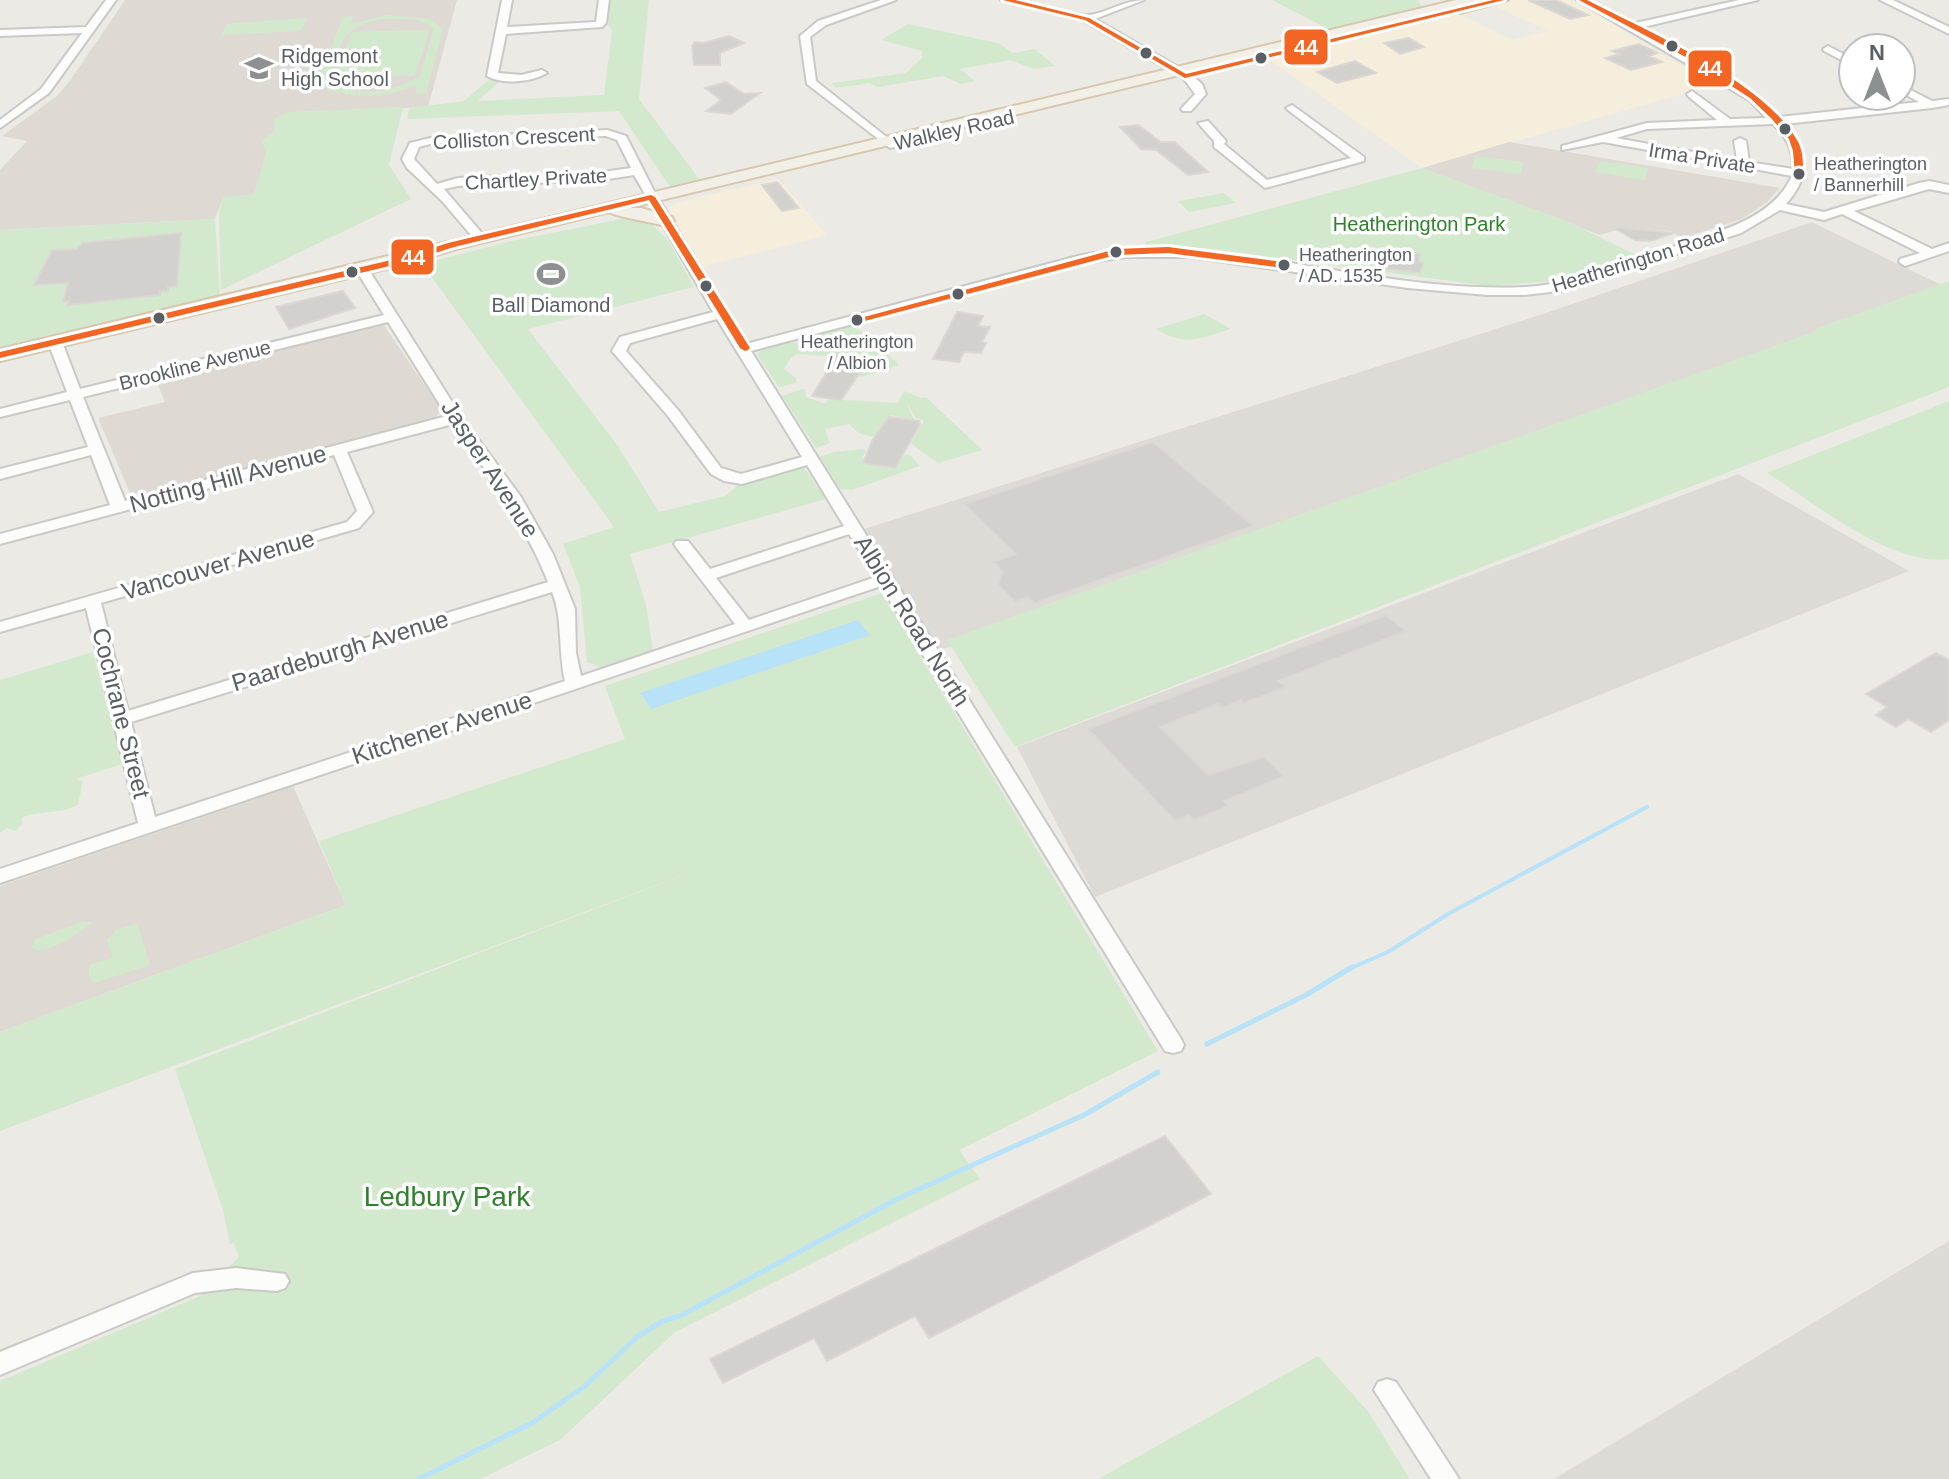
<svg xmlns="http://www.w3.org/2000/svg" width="1949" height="1479" viewBox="0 0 1949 1479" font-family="Helvetica,sans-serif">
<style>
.commercial{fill:#f6eedc}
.industrial{fill:#dedbd7}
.education{fill:#dedad3}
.green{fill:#d3e9cd;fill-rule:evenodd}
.water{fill:#b8e2f7}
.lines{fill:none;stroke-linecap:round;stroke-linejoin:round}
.stream-far1{stroke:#b8e2f7;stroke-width:4}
.stream{stroke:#b8e2f7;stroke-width:5}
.building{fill:#d3d1ce;stroke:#dbd8d4;stroke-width:2}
.minor-casing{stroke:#c9c9c8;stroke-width:4}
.major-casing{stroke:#d6c8b0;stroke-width:4}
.minor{fill:#fcfcfb;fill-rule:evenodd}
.major{fill:#f2efe7;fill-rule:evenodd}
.bus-1-casing{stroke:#fff;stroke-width:6}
.bus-1{fill:#f26522;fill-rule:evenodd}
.bus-dot{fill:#5a5f64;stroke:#fff;stroke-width:3}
.labels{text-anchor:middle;stroke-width:7;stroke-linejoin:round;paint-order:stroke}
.far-bus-label{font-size:18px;fill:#5a5f64;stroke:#fff;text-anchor:start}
.far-poi-label{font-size:20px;fill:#5a5f64;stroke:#fff;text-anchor:start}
.far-street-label{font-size:20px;fill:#5a5f64;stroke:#fff}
.far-park-label{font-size:20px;fill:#2e822a;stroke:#fff}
.street-label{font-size:24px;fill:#5a5f64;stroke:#fff}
.near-park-label{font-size:28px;fill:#2e822a;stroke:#fff}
.line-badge{stroke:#fff;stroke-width:3}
.badge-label{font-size:22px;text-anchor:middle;font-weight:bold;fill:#fff}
</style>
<rect width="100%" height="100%" fill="#eceae4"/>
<path class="commercial" d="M1513,0H1572L1714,85L1422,168L1266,57L1458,13L1512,40L1548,31L1492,5Z
M778,179L827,235L704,266L669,214V208L675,203Z"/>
<path class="industrial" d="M1812,222L1947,288L935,652L861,530L1540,315Z
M1738,474L1909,571L1095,897L1017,747Z
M1949,1241V1479H1554Z"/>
<path class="education" d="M125,0H457L428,107L287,113L253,200L221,203L215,219L0,230V170L27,141L2,136L57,96L69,82Z
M1509,142L1780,188L1767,202L1742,219L1683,238L1670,231L1624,228L1600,235L1422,168Z
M383,324L442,410L435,418L143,496L130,493L98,418L165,402L155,378Z
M293,786L346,905L0,1032V886Z"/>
<path class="green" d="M610,0H649L639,99L700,180L670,187L619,111L407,119L409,108L464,101L490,79L501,80L478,101L604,95L612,30L608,25Z
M1272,0H1418L1423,9L1330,30Z
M388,15L430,19L443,29L426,93L416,94L417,85C386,97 353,100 322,87L321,73L343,17L353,16L351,24ZM381,19H416L434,28L420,76C395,92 363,96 335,86L329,78C341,41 341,28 381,19Z
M307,18L301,31L221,35L227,24Z
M908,24L998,43L1013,53L1035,49L1055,66L1034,69L1010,60L960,69L975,81L961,84L943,76L878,87L869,83L836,88L832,83L906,73L922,58V51L881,40Z
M430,30L415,75L334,78L352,32Z
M403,107L389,165L411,199L221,290L219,213L223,197L254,194L266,153L262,141L275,131L274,119L287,112Z
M1475,156L1523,162L1521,174L1472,168Z
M1600,161L1648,168L1644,180L1595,172Z
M1422,168L1569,222L1636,255L1553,281L1488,286L1205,248L1146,245V242Z
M1224,193L1236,203L1189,212L1178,201Z
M642,215L668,240L694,287L528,329L618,446L659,512L725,496L739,484L804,468L826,499L630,554L646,605L653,651L600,667L587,662L580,587L563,544L614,527L422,264L507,242Z
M215,219L220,295L0,347V230Z
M1949,281V387L1015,747L947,640L1814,332L1817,328Z
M1204,314L1231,329C1201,338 1184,347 1156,329Z
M853,326L874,340L899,365L862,377L859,376L867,362L866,358L798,354L791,358L784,369L797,379L796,383L779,387L757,355C770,337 797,345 815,341L812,337Z
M802,389H805L806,397L826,404L828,399L898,403L904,391L921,398L926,397L982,450L938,463L911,444L924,420L916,418L907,403L914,420L890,415L876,436C866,437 856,433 849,424L825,429L830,443L816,448L782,396Z
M1949,401V559C1891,567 1815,503 1767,473Z
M863,449L866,452L862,457L864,463L894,468L905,455L909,454L920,466L852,490L840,489L820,457L833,452Z
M882,593L1158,1051L959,1150L980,1179L675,1332L560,1440L480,1479H0V1381L200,1296L239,1257L234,1243L230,1244L223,1210L175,1069L726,859L0,1131V1032L346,905L319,841L625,739L605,686Z
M93,652L122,764L76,779L83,781L78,805C64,813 41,811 22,817V824L15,831L7,828L0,833V680Z
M81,922H92C77,934 49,956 31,948L36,939Z
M137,923L150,965L94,983L89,978V965L113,957L107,940L116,930Z
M1318,1356L1367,1410L1410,1479H1098Z"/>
<path class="water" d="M858,620L870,635L651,709L640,693Z"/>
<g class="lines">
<path class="stream-far1" d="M1349,969L1388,952L1448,914L1647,807"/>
<path class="stream" d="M1207,1044L1306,995L1352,967
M419,1479L532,1423L585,1386L638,1336L663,1321L680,1316L897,1199L1086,1114L1158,1072"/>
</g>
<path class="building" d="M1528,0H1556L1588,15L1570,19Z
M729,36L744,43L720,53V65H694L692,46L695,42L704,43Z
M1409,38L1424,47L1400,54L1384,43Z
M1639,44L1658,53L1649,56L1662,62L1631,70L1605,58L1620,54L1612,51Z
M1355,61L1376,73L1337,83L1317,72Z
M726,82L744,94L760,93L731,114L706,111L721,100L705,88Z
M1138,125L1161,142H1175L1208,172L1188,175L1156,150L1141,149L1120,127Z
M777,182L799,208L782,211L762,185Z
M1612,227L1674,233L1650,241L1635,240Z
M181,233L177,286L168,287V291H160V295L68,305L69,301L63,302L68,283L34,285L52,250L77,249L82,243Z
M1386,250L1420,254L1418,262L1423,263L1420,273L1373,267L1377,256L1383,257Z
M343,291L355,308L289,329L276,307Z
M957,312L983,316L978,326L990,327L982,342L986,343L981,353L964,352L959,362L933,359Z
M838,354L867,358L868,361L841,400L812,396Z
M889,417L919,421L920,425L895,468L863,463L873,439Z
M1153,442L1253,526L1035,603L1028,597L1015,602L998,585L1003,572L993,562L1016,554L964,504Z
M1386,615L1406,631L1278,681L1286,687L1244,703L1241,700L1222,708L1218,704L1160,727L1208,775L1264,757L1284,776L1224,801L1228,806L1194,820L1189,815L1175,821L1088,729Z
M1936,653L1949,660V720L1931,732L1908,719L1896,727L1876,715L1887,707L1866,694Z
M1165,1136L1211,1194L929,1338L915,1316L827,1361L814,1338L723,1383L710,1359Z"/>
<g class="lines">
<defs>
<path id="minor" d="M106,0H116L49,93L0,128V120L41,89L82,33L0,36V30L86,27Z
M502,0H512L507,27L596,22L599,0H609L606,23L602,27L506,34L498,73L521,75L542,70L547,73C532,82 503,85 487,76Z
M881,0H896L826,25L810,37L816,81L894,143V147L890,148L807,84L800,36L818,21Z
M1001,0C1029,0 1055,12 1083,15C1100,17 1123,0 1144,0L1095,19L1192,75L1202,84L1206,94L1191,111H1183L1181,109L1195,94L1184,79L1084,21Z
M1577,0H1589L1631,24L1739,0H1758L1639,28L1757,96L1779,117L1919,102L1901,92V85L1932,101L1949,99V105L1932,108L1785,124C1810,149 1810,178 1786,204L1824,212L1919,183L1929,181L1949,185V193L1929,189L1854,211L1932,249L1949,243V251L1905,266L1899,262L1900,259L1920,253L1842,214L1824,220L1780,210L1741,233L1567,290L1525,295H1487L1408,288L1189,257H1126L1084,263L751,351L1181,1039L1184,1045L1181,1051L1173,1053L1165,1051L881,586L0,883V869L138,823L86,608L0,632V622L347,522L357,511L334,455L0,544V534L110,505L91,455L0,479V469L88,447L70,400L0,417V409L67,392L48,342L50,339H60L62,342L80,389L384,315L356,270L367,267L459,413L521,497L553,554L575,609L576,653L581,676L735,624L676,547L674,544L676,541H688L710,569L844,526L807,465L742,484L724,481L711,474L668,416L612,351L620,337L713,312L634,175L602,180L458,186L444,189L486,238L480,242L476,241L442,201L407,168L402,159L410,143L430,138L607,130L626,136L655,193L746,344L1078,256C1140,242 1203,250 1265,259C1351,272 1438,291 1525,287C1580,284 1635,259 1688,242C1727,229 1774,216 1792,176L1603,142L1562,150V146L1647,123L1717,120L1688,96L1687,94L1692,91L1730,119L1766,118L1749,100ZM1773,124C1787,138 1793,149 1793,169L1749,162L1746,141L1740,138L1734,141L1737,160L1616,138L1647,129ZM606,136L617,140L631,168L602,172L458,178L437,184L414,159L419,147L430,144ZM717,319L802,457L741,474L721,468L678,410L626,351L630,343ZM388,322L447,416L125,501L83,397ZM453,424C489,475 525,524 548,582L128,711L101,603L359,528L373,512L347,452ZM849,534L876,577L749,620L716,578ZM552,592C563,619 558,651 565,681L155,817L131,722Z
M1880,0H1893L1949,27V34Z
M1828,46L1853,59V66L1824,51L1823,49Z
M1292,105L1364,157V161L1265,188L1214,147V141L1198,123L1208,121L1226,141L1224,144L1267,180L1351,158L1288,110L1286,108Z
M236,1268L285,1274L289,1281L285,1288L277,1291L236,1288L195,1293L0,1375V1352L193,1273Z
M1387,1379L1396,1382L1459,1479H1431L1374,1390L1378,1382Z"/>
<path id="major" d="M1456,0H1508L1460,13L1453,9L628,208H641L672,217L674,221L666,226C655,223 613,216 609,212L456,249L407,264L0,361V349Z"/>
</defs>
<use href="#minor" class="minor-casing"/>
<use href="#major" class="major-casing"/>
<use href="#minor" class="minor"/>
<use href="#major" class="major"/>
<defs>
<path id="bus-1" d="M1003,0H1015L1089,18L1186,74L1493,0H1504L1185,78L1085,20Z
M1579,0H1587C1647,31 1763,81 1797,140C1803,150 1804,164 1802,176L1795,174L1793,151L1789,139L1772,119L1750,98L1693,61Z
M651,195L655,197L750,348L748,350L745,351L740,348L649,200L454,247L407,262L0,358V352L404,257L448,243Z
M1168,247L1284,262L1288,265L1284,268L1168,253L1116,255L857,323L853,320L1116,249Z"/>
</defs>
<use href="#bus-1" class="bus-1-casing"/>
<use href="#bus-1" class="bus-1"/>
</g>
<defs>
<symbol id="school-bare" viewBox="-9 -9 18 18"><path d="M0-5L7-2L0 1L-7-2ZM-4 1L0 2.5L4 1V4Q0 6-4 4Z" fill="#8d9091" stroke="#fff" stroke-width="2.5" paint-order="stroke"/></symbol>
<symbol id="stadium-bare" viewBox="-9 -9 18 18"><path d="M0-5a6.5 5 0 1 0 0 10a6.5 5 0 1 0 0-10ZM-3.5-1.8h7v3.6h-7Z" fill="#8d9091" stroke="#fff" stroke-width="2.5" paint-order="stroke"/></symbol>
</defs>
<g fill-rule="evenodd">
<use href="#school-bare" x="239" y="48" width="40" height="40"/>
<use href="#stadium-bare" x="531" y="254" width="40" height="40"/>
</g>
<g class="bus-dot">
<circle cx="1672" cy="46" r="7"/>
<circle cx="1146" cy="53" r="7"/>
<circle cx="1261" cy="58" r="7"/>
<circle cx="1785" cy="129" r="7"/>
<circle cx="1799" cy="174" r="7"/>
<circle cx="1116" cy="252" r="7"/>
<circle cx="1284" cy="265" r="7"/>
<circle cx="352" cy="272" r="7"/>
<circle cx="706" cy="286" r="7"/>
<circle cx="958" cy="294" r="7"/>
<circle cx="159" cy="318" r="7"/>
<circle cx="857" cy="320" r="7"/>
</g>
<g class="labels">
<g class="far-bus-label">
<text x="1814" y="170">Heatherington<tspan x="1814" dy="21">/ Bannerhill</tspan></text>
<text x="1299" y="261">Heatherington<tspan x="1299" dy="21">/ AD. 1535</tspan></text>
<text x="857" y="348" text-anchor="middle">Heatherington<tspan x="857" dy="21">/ Albion</tspan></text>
</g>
<g class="far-poi-label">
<text x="281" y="63">Ridgemont<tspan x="281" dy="23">High School</tspan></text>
<text x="551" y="312" text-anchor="middle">Ball Diamond</text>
</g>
<g class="far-street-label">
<text transform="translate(954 130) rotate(-13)" y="7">Walkley Road</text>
<text transform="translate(514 138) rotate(-3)" y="7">Colliston Crescent</text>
<text transform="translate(1702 158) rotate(9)" y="7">Irma Private</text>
<text transform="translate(536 179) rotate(-3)" y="7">Chartley Private</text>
<text transform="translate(1638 260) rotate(-17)" y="7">Heatherington Road</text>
<text transform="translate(195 365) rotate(-14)" y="7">Brookline Avenue</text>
</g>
<g class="far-park-label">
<text x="1419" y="231">Heatherington Park</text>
</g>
<g class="street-label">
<text transform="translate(490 469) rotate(57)" y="8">Jasper Avenue</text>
<text transform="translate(228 479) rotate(-15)" y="8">Notting Hill Avenue</text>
<text transform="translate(218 565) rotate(-16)" y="8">Vancouver Avenue</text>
<text transform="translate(912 621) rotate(58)" y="8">Albion Road North</text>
<text transform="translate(340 651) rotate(-17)" y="8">Paardeburgh Avenue</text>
<text transform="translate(121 713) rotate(76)" y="8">Cochrane Street</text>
<text transform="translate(442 728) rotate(-18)" y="8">Kitchener Avenue</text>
</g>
<g class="near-park-label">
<text x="447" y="1206">Ledbury Park</text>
</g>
</g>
<g class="line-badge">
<rect x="1283" y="28" width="46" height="38" rx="8" fill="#f26522"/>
<rect x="1687" y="49" width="46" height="39" rx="8" fill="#f26522"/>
<rect x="390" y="238" width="45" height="38" rx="8" fill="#f26522"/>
</g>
<g class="badge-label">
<text x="1306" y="55">44</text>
<text x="1710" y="76">44</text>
<text x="413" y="265">44</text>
</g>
<g transform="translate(1877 72)"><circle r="38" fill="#ffffff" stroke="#bdbfc1" stroke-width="2"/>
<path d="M0-6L14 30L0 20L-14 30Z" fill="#8d9091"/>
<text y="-12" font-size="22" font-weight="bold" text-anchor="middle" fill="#5a5f64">N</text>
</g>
</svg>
